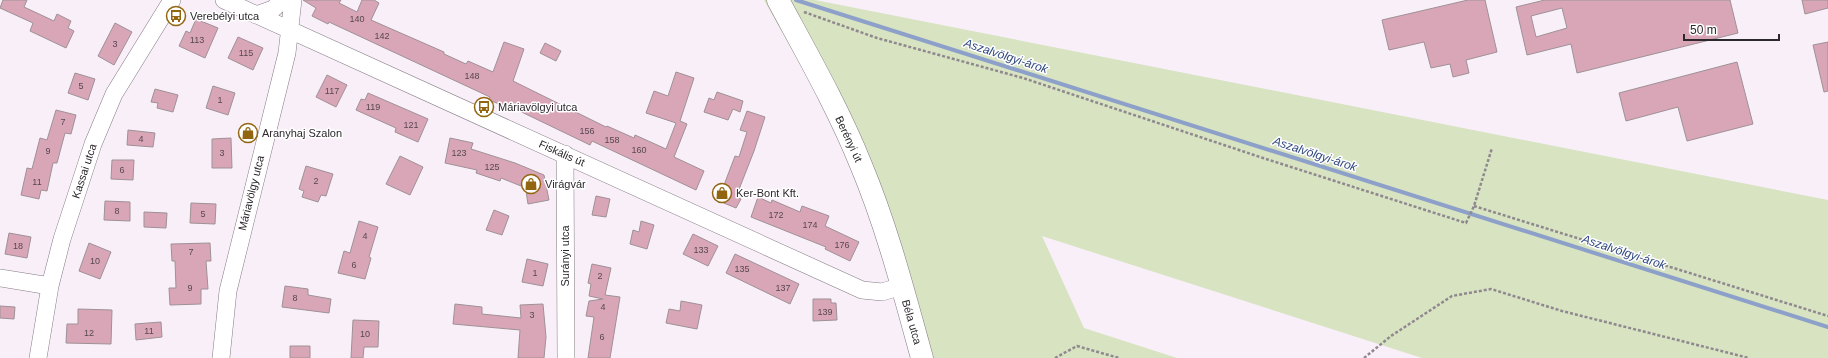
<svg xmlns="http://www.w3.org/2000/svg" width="1828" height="358" viewBox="0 0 1828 358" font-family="Helvetica,sans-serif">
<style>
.green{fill:#d7e3c1}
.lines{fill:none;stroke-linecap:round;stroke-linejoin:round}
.stream{stroke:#8da0c9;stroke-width:4}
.building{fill:#d9a6b8;stroke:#9e9195;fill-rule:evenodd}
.minor-casing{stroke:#847b83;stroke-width:18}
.major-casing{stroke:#847b83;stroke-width:23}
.path{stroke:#8f888f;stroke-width:2.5;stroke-dasharray:3 2;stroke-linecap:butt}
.minor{stroke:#fff;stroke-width:17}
.major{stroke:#fff;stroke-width:22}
.labels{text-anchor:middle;stroke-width:3;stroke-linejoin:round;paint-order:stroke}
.number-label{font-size:9px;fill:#57484f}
.poi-label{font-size:11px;fill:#2c282c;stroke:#fff;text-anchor:start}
.street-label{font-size:11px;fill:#2c282c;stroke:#fff}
.water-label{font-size:12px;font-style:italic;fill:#334b81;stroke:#fff}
</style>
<rect width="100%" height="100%" fill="#f9eff9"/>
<path class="green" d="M764,0H815L1828,200V358H1422L1042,236L1084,328L1177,358H930L873,195Z"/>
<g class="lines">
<path class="stream" d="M796,0L1828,327"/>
</g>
<path class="building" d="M3,0H27L24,7L54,21L57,14L71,21L68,28L74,31L66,48L30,31L33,23L0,8Z
M303,0H341L339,3L357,12L362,0H374L379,3L371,20L444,52V54L466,64L468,61L493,72L504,42L524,49L513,81L606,127L607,126L634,138L635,135L666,149L676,123L646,113L654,91L668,96L676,72L694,78L680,121L687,124L674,157L704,171L696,190L592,141L590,145L505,104L504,106L489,100L490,97L329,22L328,24L312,16L316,8Z
M1468,0H1485L1497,52L1466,60L1469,73L1453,77L1450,64L1431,68L1424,42L1389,50L1382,20Z
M1545,0H1730L1738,33L1577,73L1571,44L1527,55L1516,7ZM1562,8L1567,28L1536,37L1531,16Z
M1802,0H1828V8L1805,14Z
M196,19L218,28L205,58L179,46L186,31L190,33Z
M115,23L132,32L114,65L98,56Z
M238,37L263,48L253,70L228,58Z
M1828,42V91L1824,92L1813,45Z
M545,43L561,51L556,61L540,53Z
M1737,62L1753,124L1687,141L1678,107L1626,121L1619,93Z
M75,73L95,79L88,100L68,93Z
M327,75L347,85L336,107L316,97Z
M213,86L235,93L228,115L206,108Z
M155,89L178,95L173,112L157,108L158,103L151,102Z
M717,92L743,101L740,112L733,109L728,120L704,112L709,98L714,100Z
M368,93L428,119L418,142L395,132L396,128L356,110L361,99L365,100Z
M56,110L76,115L71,134L65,133L57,163H53L47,191L41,190L39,199L21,195L27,168L32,169L40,138L47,140Z
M747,111L765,117L754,151L736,197L741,199L736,208L714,199L720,183L724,185L735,156L739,157L747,132L740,130Z
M128,130L155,133L153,147L127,145Z
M231,138L232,168H212V139Z
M450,138L473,143L471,149L515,163L544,175L549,200L528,204L524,178L521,186L501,178L500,181L476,173L477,170L445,163Z
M400,156L423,167L410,195L386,184Z
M112,160H134L133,180L111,179Z
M306,166L333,174L326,196L321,195L318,202L302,197L304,191L299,189Z
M596,196L610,199L606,217L592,215Z
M758,197L771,203L772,200L800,212L802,206L829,216L825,226L859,242L850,261L825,249L826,247L751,217Z
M105,201L130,202V221L104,220Z
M191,203L216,204L215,224L190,223Z
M494,210L509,216L502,235L486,230Z
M144,212L167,213L166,228L144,227Z
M359,221L378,227L369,257L371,258L365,279L338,273L344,251L350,253Z
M641,221L654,225L647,249L630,244L633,230L639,232Z
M9,233L31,237L27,258L5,254Z
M693,234L718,246L708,266L683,254Z
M89,243L111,252L100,279L79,271Z
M210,243L211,261H206L208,289H201V304L170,305L169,288H176L175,261H172L171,244Z
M735,254L799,284L790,304L726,273Z
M527,259L548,264L543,286L522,282Z
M592,264L611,268L605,295L620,297L610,358H588L594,317L586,316L589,301L603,299L589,296L591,284L588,283Z
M285,286L308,289V295L331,299L329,313L282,307Z
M813,299H831V303H836L837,320L813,321Z
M681,301L702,305L697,329L666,323L669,309L680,311Z
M455,304L482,307V314L521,318L520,305L543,304L546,337L544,358H518L520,330L453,324Z
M0,306L15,307L14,319L0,318Z
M78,309L112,310L111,344L66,343L67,324H78Z
M353,320L379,321L378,347H364L363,358H351Z
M161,322L162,337L136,340L135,324Z
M290,346H310V358H290Z"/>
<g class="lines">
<defs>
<path id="minor" d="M224,0L862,290L882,292L902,286
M256,15L273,9L283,0
M565,154L566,358
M0,278L50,286
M38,358L50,286L62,239L93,144L114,94L172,0
M221,358L228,291L287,53L293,0"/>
<path id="major" d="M778,0C807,54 838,108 861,165C887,227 904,293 922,358"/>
</defs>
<use href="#minor" class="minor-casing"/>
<use href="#major" class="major-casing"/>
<path class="path" d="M804,12L877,38L1023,78L1263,158L1466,223L1474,206L1492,148
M1474,206L1828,316
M1055,358L1077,346L1119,358
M1364,358L1391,336L1452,296L1491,289L1562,311L1749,358"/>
<use href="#minor" class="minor"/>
<use href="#major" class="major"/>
</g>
<defs>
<symbol id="bus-ring" viewBox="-11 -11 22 22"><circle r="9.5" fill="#fff" stroke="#926610" stroke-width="1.5"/><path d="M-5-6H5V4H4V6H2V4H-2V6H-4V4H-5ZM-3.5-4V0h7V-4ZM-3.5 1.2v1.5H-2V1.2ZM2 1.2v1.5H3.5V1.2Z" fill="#926610"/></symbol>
<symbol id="shop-ring" viewBox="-11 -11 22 22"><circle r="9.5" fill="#fff" stroke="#926610" stroke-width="1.5"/><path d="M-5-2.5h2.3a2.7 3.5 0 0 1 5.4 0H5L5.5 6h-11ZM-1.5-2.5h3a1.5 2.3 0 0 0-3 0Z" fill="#926610"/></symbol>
</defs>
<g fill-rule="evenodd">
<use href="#bus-ring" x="165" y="5" width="22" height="22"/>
<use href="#bus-ring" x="473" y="96" width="22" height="22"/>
<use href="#shop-ring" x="237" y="122" width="22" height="22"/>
<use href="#shop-ring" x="520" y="173" width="22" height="22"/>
<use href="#shop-ring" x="711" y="182" width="22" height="22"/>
</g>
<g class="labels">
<g class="number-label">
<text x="357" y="22">140</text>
<text x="382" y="39">142</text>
<text x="197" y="43">113</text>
<text x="115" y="47">3</text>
<text x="246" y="56">115</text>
<text x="472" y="79">148</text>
<text x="81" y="89">5</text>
<text x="332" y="94">117</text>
<text x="220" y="103">1</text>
<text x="373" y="110">119</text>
<text x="63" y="125">7</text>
<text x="411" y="128">121</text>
<text x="587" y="134">156</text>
<text x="141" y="142">4</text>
<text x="612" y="143">158</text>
<text x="639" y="153">160</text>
<text x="48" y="154">9</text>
<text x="222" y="156">3</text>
<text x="459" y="156">123</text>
<text x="492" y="170">125</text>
<text x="122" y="173">6</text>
<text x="316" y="184">2</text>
<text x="37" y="185">11</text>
<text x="117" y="214">8</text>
<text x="203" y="217">5</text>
<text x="776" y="218">172</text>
<text x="810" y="228">174</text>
<text x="365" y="239">4</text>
<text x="842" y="248">176</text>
<text x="18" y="249">18</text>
<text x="701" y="253">133</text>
<text x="191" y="255">7</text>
<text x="95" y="264">10</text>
<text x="354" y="268">6</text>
<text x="742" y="272">135</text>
<text x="535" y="276">1</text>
<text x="600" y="279">2</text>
<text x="190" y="291">9</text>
<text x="783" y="291">137</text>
<text x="295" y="301">8</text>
<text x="603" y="310">4</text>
<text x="825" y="315">139</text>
<text x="532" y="318">3</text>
<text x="149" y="334">11</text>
<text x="89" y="336">12</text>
<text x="365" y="337">10</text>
<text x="602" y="340">6</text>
</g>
<g class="poi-label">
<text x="190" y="20">Verebélyi utca</text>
<text x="498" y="111">Máriavölgyi utca</text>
<text x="262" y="137">Aranyhaj Szalon</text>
<text x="545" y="188">Virágvár</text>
<text x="736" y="197">Ker-Bont Kft.</text>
</g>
<g class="street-label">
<text transform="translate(849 139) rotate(65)" y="4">Berényi út</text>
<text transform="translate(562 153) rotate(24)" y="4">Fiskális út</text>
<text transform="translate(84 171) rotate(-72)" y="4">Kassai utca</text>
<text transform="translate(251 193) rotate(-76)" y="4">Máriavölgy utca</text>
<text transform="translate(565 256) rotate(-90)" y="4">Surányi utca</text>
<text transform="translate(912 322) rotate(74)" y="4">Béla utca</text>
</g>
<g class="water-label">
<text transform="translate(1006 56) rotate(18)" y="4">Aszalvölgyi-árok</text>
<text transform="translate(1315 154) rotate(18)" y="4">Aszalvölgyi-árok</text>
<text transform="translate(1624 252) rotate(18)" y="4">Aszalvölgyi-árok</text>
</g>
</g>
<path d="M1684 34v6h95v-6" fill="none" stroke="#2c282c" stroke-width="2"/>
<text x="1690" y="34" font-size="12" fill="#2c282c" stroke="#ffffff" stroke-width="3" paint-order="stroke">50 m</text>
</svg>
